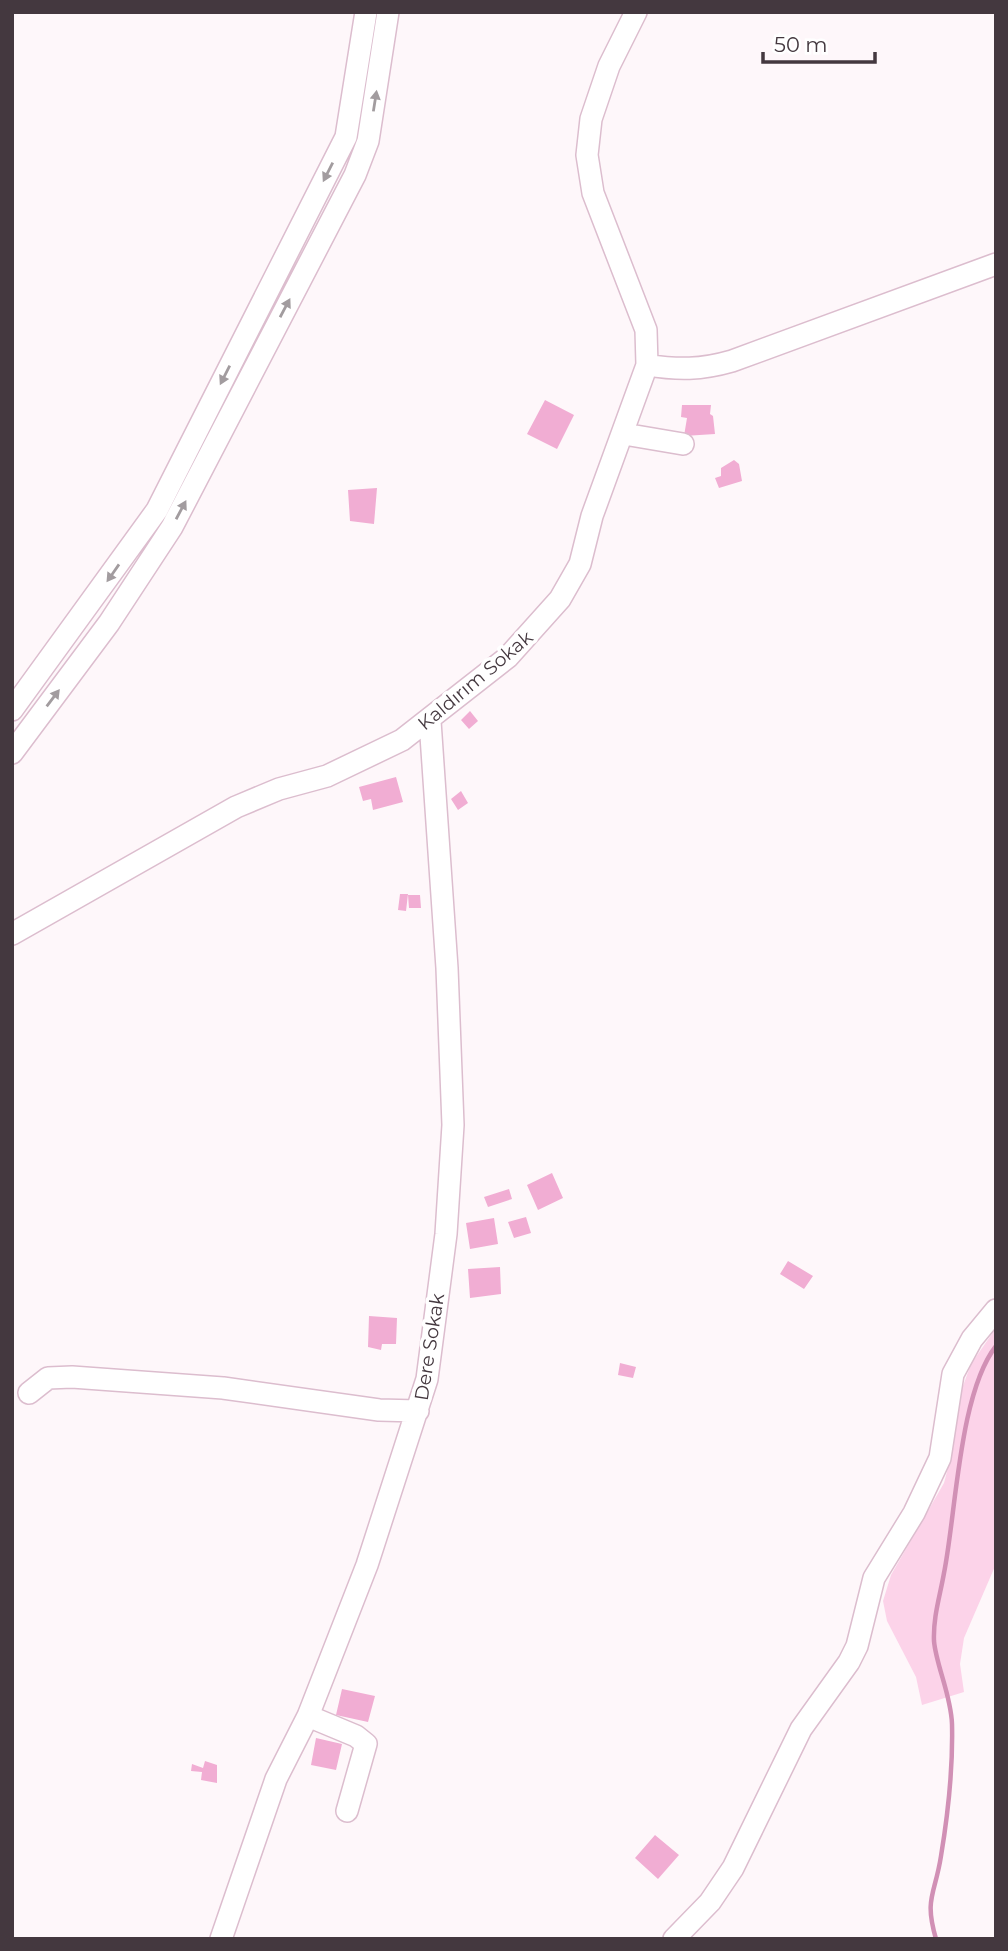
<svg xmlns="http://www.w3.org/2000/svg" width="1008" height="1951" viewBox="0 0 1008 1951" font-family="Montserrat,sans-serif">
<style>
.green{fill:#fcd3e9}
.lines{fill:none;stroke-linecap:round;stroke-linejoin:round}
.stream{stroke:#d190b5;stroke-width:4.5}
.building{fill:#f1add3}
.minor-casing{stroke:#dcbdce;stroke-width:24}
.minor{stroke:#fff;stroke-width:21}
.oneway{fill:#a29c9f}
.labels{text-anchor:middle;stroke-width:7;stroke-linejoin:round;paint-order:stroke}
.street-label{font-size:19px;fill:#44383f;stroke:#fff}
</style>
<rect width="100%" height="100%" fill="#fef7fa"/>
<path class="green" d="M996,1328V1564L964,1638L960,1664L964,1692L922,1705L916,1677L887,1621L883,1601L891,1575L944,1483L953,1449L960,1394L971,1364Z"/>
<g class="lines">
<path class="stream" d="M936,1939C924,1898 935,1895 941,1856C948,1814 953,1766 952,1724C951,1695 936,1665 934,1641C933,1617 940,1596 944,1573C956,1514 959,1393 996,1346"/>
</g>
<path class="building" d="M545,400L574,415L557,449L527,434Z
M682,405H711L710,414L713,416L715,434L684,436L687,418L681,417Z
M734,460L739,464L742,481L719,488L715,478L721,476V468Z
M377,488L374,524L350,521L348,490Z
M470,711L478,721L469,729L461,720Z
M396,777L403,802L373,810L371,799L363,801L359,787Z
M461,791L468,803L458,810L451,799Z
M400,894H408L406,911L398,910Z
M408,895H420L421,908H409Z
M552,1173L563,1198L538,1210L527,1185Z
M509,1189L512,1199L488,1207L484,1197Z
M526,1217L531,1233L514,1238L508,1222Z
M494,1218L498,1244L470,1249L466,1223Z
M788,1261L813,1276L804,1289L780,1274Z
M500,1267L501,1294L470,1298L468,1269Z
M369,1316L397,1318L396,1344H382L381,1350L368,1347Z
M620,1363L636,1367L633,1378L618,1375Z
M342,1689L375,1696L368,1722L336,1715Z
M316,1738L342,1744L336,1770L311,1765Z
M205,1761L217,1765V1783L201,1780L202,1772L191,1771L192,1764L203,1768Z
M655,1835L679,1855L658,1879L635,1858Z"/>
<g class="lines">
<defs>
<path id="minor" d="M647,365C678,370 701,370 732,361L996,264
M624,434L683,444
M12,710L157,510L346,137L366,12
M12,753L109,623L172,527L355,175L368,141L388,12
M12,934L236,807L279,789L327,776L402,740L508,657L560,599L580,564L592,516L647,365L646,330L593,193L587,155L591,119L609,66L636,12
M29,1393L48,1378L72,1377L223,1388L379,1410L418,1411
M308,1716L356,1736L366,1744L347,1811
M221,1939L276,1779L308,1716L367,1565L427,1379L446,1234L453,1125L447,968L430,721
M674,1939L710,1902L733,1868L801,1729L849,1662L857,1646L874,1578L914,1513L940,1458L953,1374L972,1339L996,1310"/>
</defs>
<use href="#minor" class="minor-casing"/>
<use href="#minor" class="minor"/>
</g>
<defs><path id="oneway-solid" d="M-6-.8H1V-3.2L6.5 0L1 3.2V.8H-6Z" transform="scale(1.75)"/></defs>
<g class="oneway">
<use href="#oneway-solid" transform="translate(375 101) rotate(-81)"/>
<use href="#oneway-solid" transform="translate(328 172) rotate(117)"/>
<use href="#oneway-solid" transform="translate(285 308) rotate(-62)"/>
<use href="#oneway-solid" transform="translate(225 375) rotate(117)"/>
<use href="#oneway-solid" transform="translate(181 510) rotate(-62)"/>
<use href="#oneway-solid" transform="translate(113 573) rotate(125)"/>
<use href="#oneway-solid" transform="translate(53 698) rotate(-53)"/>
</g>
<g class="labels">
<g class="street-label">
<text transform="translate(475 680) rotate(-40)" y="7">Kaldırım Sokak</text>
<text transform="translate(429 1347) rotate(-81)" y="7">Dere Sokak</text>
</g>
</g>
<rect width="1008" height="1951" fill="none" stroke="#44383f" stroke-width="28"/>
<path d="M763 52v10h112v-10" fill="none" stroke="#44383f" stroke-width="3.5"/>
<text x="774" y="52" font-size="21" fill="#44383f" stroke="#ffffff" stroke-width="5" paint-order="stroke">50 m</text>
</svg>
